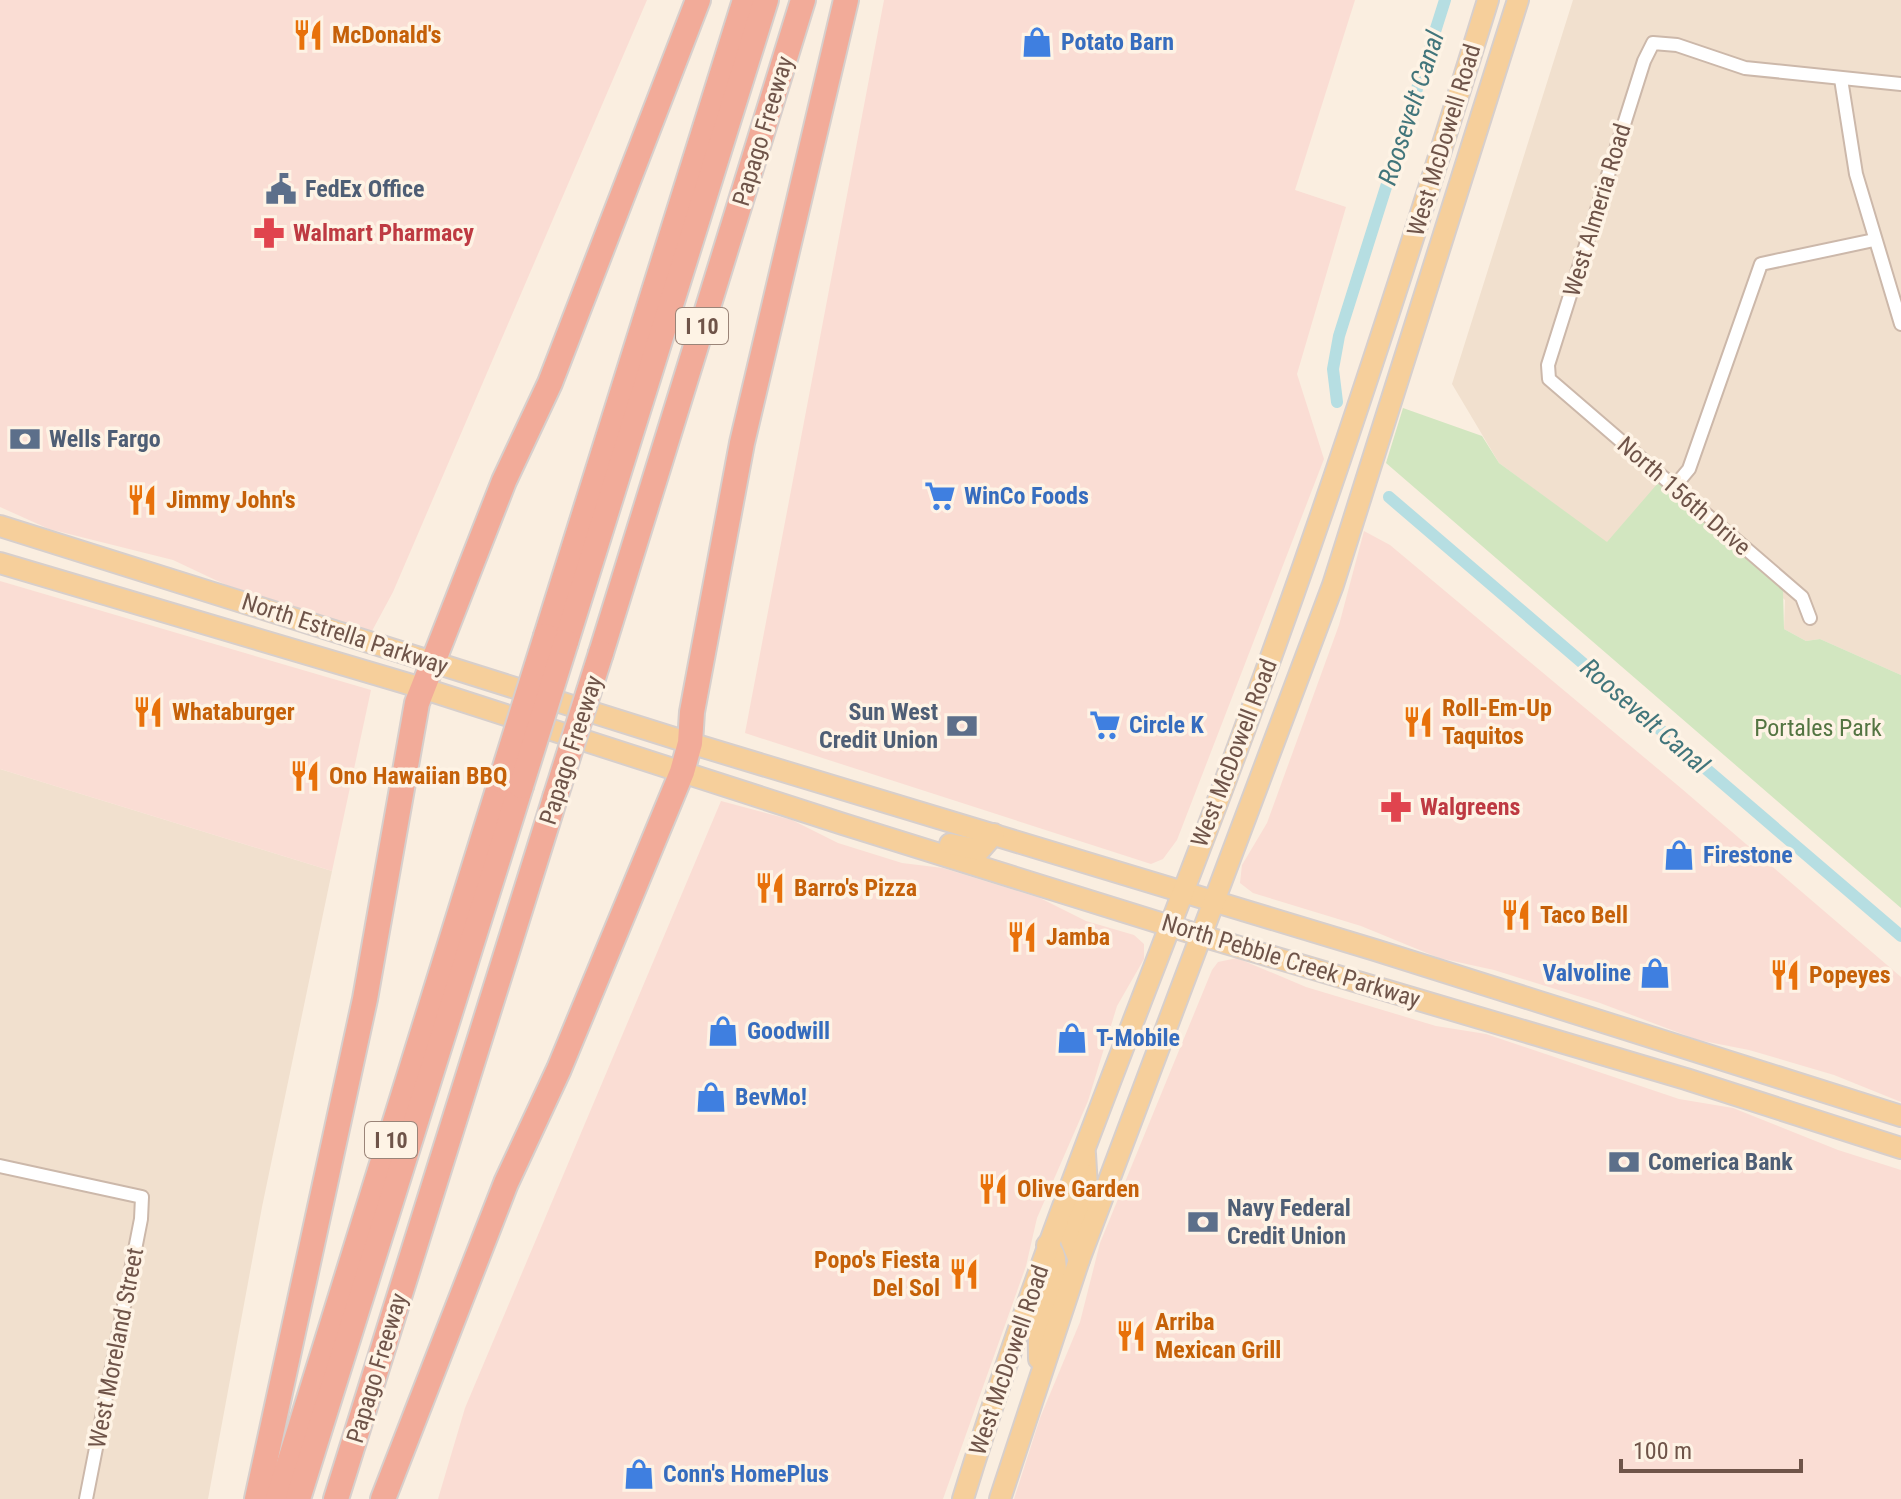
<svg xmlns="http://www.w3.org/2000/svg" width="1901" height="1499" font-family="'Roboto Condensed',sans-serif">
	<rect width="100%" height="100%" fill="#faeee0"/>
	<!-- residential -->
	<g fill="#f1e0ce">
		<path d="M 1573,0 L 1901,0 L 1901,675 L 1820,639 L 1806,641 L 1784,629 L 1785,600 L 1659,484 L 1607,543 L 1499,463 L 1452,384 Z"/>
		<path d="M 0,769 L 332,871 L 262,1207 L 208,1499 L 0,1499 Z"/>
	</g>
	<!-- commercial -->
	<g fill="#faddd4">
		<path d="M 0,0 L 647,0 L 393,592 L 372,631 L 226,585 L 173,560 L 49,529 L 0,507 Z"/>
		<path d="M 884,0 L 1355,0 L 1295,190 L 1346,207 L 1297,374 L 1324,459 L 1177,840 L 1163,859 L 1151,864 L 745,733 Z"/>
		<path d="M 1364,531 L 1390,545 L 1682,789 L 1901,977 L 1901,1102 L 1834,1075 L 1749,1050 L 1698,1040 L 1600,1003 L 1494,970 L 1439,958 L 1361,926 L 1253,893 L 1240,883 L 1242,865 L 1267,823 L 1339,625 Z"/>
		<path d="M 0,581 L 371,690 L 332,871 L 0,769 Z"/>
		<path d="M 721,801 L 792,820 L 838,843 L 902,863 L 943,868 L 1040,898 L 1086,921 L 1134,935 L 1144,944 L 1144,959 L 1117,1006 L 1088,1101 L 1037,1218 L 1026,1266 L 943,1499 L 438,1499 L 465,1408 Z"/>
		<path d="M 1237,958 L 1306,987 L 1436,1026 L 1486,1034 L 1679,1099 L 1733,1108 L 1838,1150 L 1901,1170 L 1901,1499 L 1014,1499 L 1040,1418 L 1080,1322 L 1100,1243 L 1212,970 L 1218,962 Z"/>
	</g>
	<!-- green -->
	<path fill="#d2e6c0" d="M 1403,408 L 1482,436 L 1499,463 L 1607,542 L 1658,483 L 1783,590 L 1784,629 L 1806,641 L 1820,639 L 1901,675 L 1901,908 L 1386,463 Z"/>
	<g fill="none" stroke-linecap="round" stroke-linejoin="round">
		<!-- canal -->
		<g stroke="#b6dee2" stroke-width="12">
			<path d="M 1337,402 L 1333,369 L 1339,336 L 1445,0"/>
			<path d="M 1389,497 L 1901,936"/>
		</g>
		<defs>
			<g id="street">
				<path d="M 1841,79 L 1856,174 L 1901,324"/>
				<path d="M 1674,487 L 1689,469 L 1761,264 L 1874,240"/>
				<path d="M 1810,618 L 1802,597 L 1549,379 L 1548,365 L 1644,61 L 1653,43 L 1677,45 L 1745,68 L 1901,84"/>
				<path d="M 0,1166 L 142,1197 L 141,1219 L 86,1499"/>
			</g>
			<g id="primary">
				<path d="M 0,526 L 690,743 L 1375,950 L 1901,1116"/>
				<path d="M 0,563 L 422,688 L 843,824 L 1202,936 L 1686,1079 L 1901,1148"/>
				<path d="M 950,844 L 980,850 L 994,834"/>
				<path d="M 1079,1260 L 1071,1240 L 1087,1187 L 1085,1154"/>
				<path d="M 1039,1359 C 1039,1346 1038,1332 1041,1319 C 1045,1297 1068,1264 1047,1245"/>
				<path d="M 963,1499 C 1044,1234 1153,979 1248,720 C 1336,482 1413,242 1488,0"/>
				<path d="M 1000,1499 L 1079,1260 L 1333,585 L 1518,0"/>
			</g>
			<g id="highway">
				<path d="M 546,636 L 745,0"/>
				<path d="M 566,642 L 766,0"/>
				<path d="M 601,653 L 803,0"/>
				<path d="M 257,1499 L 365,999 L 417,703 L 504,481 L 550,383 L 698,0"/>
				<path d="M 278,1499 L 501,780"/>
				<path d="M 298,1499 L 521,786"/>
				<path d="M 336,1499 L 555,798"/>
				<path d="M 383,1499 L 506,1183 L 559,1069 L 682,772 L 690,743 L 692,712 L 742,443 L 846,0"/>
			</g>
		</defs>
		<!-- street casing -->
		<use href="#street" stroke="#ccb8aa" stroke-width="16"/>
		<!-- primary casing -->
		<use href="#primary" stroke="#d7cfcc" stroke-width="24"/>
		<!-- highway casing -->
		<use href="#highway" stroke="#d7cfcc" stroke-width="28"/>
		<!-- street -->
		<use href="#street" stroke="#fff" stroke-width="12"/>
		<!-- primary -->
		<use href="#primary" stroke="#f6cf9b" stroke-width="20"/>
		<!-- highway -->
		<use href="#highway" stroke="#f2ab99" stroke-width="24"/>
		<defs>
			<g id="highway-bridge">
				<path d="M 501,780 L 546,636"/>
				<path d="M 521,786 L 566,642"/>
				<path d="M 555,798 L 601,653"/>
			</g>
		</defs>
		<!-- highway-bridge casing -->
		<use href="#highway-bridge" stroke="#d7cfcc" stroke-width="28" stroke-linecap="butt"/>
		<!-- highway-bridge -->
		<use href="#highway-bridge" stroke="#f2ab99" stroke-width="24"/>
	</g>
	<!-- icons -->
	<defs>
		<symbol id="restaurant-bare" viewBox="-9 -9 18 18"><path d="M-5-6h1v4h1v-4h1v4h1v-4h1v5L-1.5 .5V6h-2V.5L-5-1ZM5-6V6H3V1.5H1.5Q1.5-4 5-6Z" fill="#e8710a" stroke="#fef3e5" stroke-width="2.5" paint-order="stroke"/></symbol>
		<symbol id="shop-bare" viewBox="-9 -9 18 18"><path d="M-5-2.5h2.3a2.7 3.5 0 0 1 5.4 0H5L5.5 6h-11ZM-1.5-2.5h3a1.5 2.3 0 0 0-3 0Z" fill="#3f7fe0" stroke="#fef3e5" stroke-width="2.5" paint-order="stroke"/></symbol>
		<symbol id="civic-bare" viewBox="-9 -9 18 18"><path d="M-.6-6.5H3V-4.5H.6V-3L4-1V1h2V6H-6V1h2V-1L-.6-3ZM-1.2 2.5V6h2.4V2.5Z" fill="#5c6f8a" stroke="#fef3e5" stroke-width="2.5" paint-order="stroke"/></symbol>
		<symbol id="pharmacy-bare" viewBox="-9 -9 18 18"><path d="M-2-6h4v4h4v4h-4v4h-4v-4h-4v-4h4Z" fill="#e0444e" stroke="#fef3e5" stroke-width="2.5" paint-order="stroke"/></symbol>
		<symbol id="bank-bare" viewBox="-9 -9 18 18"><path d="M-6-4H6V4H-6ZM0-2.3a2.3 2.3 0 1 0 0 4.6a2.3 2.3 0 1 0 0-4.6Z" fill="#5c6f8a" stroke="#fef3e5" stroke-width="2.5" paint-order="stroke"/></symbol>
		<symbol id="supermarket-bare" viewBox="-9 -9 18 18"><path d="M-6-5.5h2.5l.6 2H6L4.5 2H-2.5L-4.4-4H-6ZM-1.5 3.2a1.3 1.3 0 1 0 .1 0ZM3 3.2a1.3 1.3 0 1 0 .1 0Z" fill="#3f7fe0" stroke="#fef3e5" stroke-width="2.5" paint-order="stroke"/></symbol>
	</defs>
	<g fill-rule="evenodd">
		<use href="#restaurant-bare" x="286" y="13" width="44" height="44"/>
		<use href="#shop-bare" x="1015" y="20" width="44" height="44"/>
		<use href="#civic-bare" x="259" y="167" width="44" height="44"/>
		<use href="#pharmacy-bare" x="247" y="211" width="44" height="44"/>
		<use href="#bank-bare" x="3" y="417" width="44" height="44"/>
		<use href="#supermarket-bare" x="918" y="474" width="44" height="44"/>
		<use href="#restaurant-bare" x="120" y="478" width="44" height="44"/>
		<use href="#restaurant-bare" x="126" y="690" width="44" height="44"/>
		<use href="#restaurant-bare" x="1396" y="700" width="44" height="44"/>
		<use href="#supermarket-bare" x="1083" y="703" width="44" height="44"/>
		<use href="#bank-bare" x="940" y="704" width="44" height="44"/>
		<use href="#restaurant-bare" x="283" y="754" width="44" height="44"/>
		<use href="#pharmacy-bare" x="1374" y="785" width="44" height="44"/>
		<use href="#shop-bare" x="1657" y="833" width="44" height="44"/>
		<use href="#restaurant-bare" x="748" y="866" width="44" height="44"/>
		<use href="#restaurant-bare" x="1494" y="893" width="44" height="44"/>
		<use href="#restaurant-bare" x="1000" y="915" width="44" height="44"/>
		<use href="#shop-bare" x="1633" y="951" width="44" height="44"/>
		<use href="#restaurant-bare" x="1763" y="953" width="44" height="44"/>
		<use href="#shop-bare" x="701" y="1009" width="44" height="44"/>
		<use href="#shop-bare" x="1050" y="1016" width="44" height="44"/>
		<use href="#shop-bare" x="689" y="1075" width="44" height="44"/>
		<use href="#bank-bare" x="1602" y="1140" width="44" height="44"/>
		<use href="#restaurant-bare" x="971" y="1167" width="44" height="44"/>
		<use href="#bank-bare" x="1181" y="1200" width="44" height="44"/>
		<use href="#restaurant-bare" x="942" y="1252" width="44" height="44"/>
		<use href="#restaurant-bare" x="1109" y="1314" width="44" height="44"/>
		<use href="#shop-bare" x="617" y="1452" width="44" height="44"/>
	</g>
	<g text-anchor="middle" stroke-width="7" stroke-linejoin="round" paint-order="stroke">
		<!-- shield labels -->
		<g fill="#fef3e5" stroke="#9a8478" stroke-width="2">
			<rect x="676" y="308" width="52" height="36" rx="6"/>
			<rect x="365" y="1122" width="52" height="36" rx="6"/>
		</g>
		<g font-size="22" font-weight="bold" fill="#6f5449">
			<text x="702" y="334">I 10</text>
			<text x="391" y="1148">I 10</text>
		</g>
		<!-- food labels -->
		<g font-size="24" font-weight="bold" fill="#c56008" stroke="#fef3e5" text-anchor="start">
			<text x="332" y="43">McDonald's</text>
			<text x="166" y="508">Jimmy John's</text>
			<text x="1442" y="716">Roll-Em-Up<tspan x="1442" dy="28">Taquitos</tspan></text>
			<text x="172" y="720">Whataburger</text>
			<text x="329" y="784">Ono Hawaiian BBQ</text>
			<text x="794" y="896">Barro's Pizza</text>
			<text x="1540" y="923">Taco Bell</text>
			<text x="1046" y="945">Jamba</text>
			<text x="1809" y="983">Popeyes</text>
			<text x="1017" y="1197">Olive Garden</text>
			<text x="940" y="1268" text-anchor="end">Popo's Fiesta<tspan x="940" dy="28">Del Sol</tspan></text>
			<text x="1155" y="1330">Arriba<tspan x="1155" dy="28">Mexican Grill</tspan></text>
		</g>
		<!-- shop labels -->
		<g font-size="24" font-weight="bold" fill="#366cbe" stroke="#fef3e5" text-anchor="start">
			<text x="1061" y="50">Potato Barn</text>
			<text x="964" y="504">WinCo Foods</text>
			<text x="1129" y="733">Circle K</text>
			<text x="1703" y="863">Firestone</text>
			<text x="1631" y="981" text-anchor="end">Valvoline</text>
			<text x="747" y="1039">Goodwill</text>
			<text x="1096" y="1046">T-Mobile</text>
			<text x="735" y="1105">BevMo!</text>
			<text x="663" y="1482">Conn's HomePlus</text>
		</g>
		<!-- street labels -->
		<g font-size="24" fill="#6f5449" stroke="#fef3e5">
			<text transform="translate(763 131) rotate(-73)" y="8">Papago Freeway</text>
			<text transform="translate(1444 140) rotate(-73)" y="8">West McDowell Road</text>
			<text transform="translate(1597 210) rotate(-73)" y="8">West Almeria Road</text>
			<text transform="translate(1684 496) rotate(41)" y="8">North 156th Drive</text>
			<text transform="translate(345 634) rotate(18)" y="8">North Estrella Parkway</text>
			<text transform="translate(571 750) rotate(-72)" y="8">Papago Freeway</text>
			<text transform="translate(1234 753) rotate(-69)" y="8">West McDowell Road</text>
			<text transform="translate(1291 961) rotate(17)" y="8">North Pebble Creek Parkway</text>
			<text transform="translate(116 1348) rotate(-79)" y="8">West Moreland Street</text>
			<text transform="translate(1009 1360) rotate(-71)" y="8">West McDowell Road</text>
			<text transform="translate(377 1368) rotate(-73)" y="8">Papago Freeway</text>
		</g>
		<!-- service labels -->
		<g font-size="24" font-weight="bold" fill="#4e5e75" stroke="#fef3e5" text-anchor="start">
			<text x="305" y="197">FedEx Office</text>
			<text x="49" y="447">Wells Fargo</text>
			<text x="938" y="720" text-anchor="end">Sun West<tspan x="938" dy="28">Credit Union</tspan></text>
			<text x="1648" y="1170">Comerica Bank</text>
			<text x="1227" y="1216">Navy Federal<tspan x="1227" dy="28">Credit Union</tspan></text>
		</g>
		<!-- health labels -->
		<g font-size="24" font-weight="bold" fill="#be3a42" stroke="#fef3e5" text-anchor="start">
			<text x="293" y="241">Walmart Pharmacy</text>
			<text x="1420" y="815">Walgreens</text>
		</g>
		<!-- park labels -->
		<g font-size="24" fill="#547542" stroke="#fef3e5">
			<text x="1818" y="736">Portales Park</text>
		</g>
		<!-- water labels -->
		<g font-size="26" font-style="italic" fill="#41757b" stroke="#fef3e5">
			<text transform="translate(1411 108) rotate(-72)" y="9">Roosevelt Canal</text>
			<text transform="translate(1645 716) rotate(41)" y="9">Roosevelt Canal</text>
		</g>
	</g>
	<!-- scale -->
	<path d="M1621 1459v12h180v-12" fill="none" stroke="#6f5449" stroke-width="4"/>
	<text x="1633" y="1459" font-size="24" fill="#6f5449" stroke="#fef3e5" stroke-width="6" paint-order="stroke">100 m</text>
</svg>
